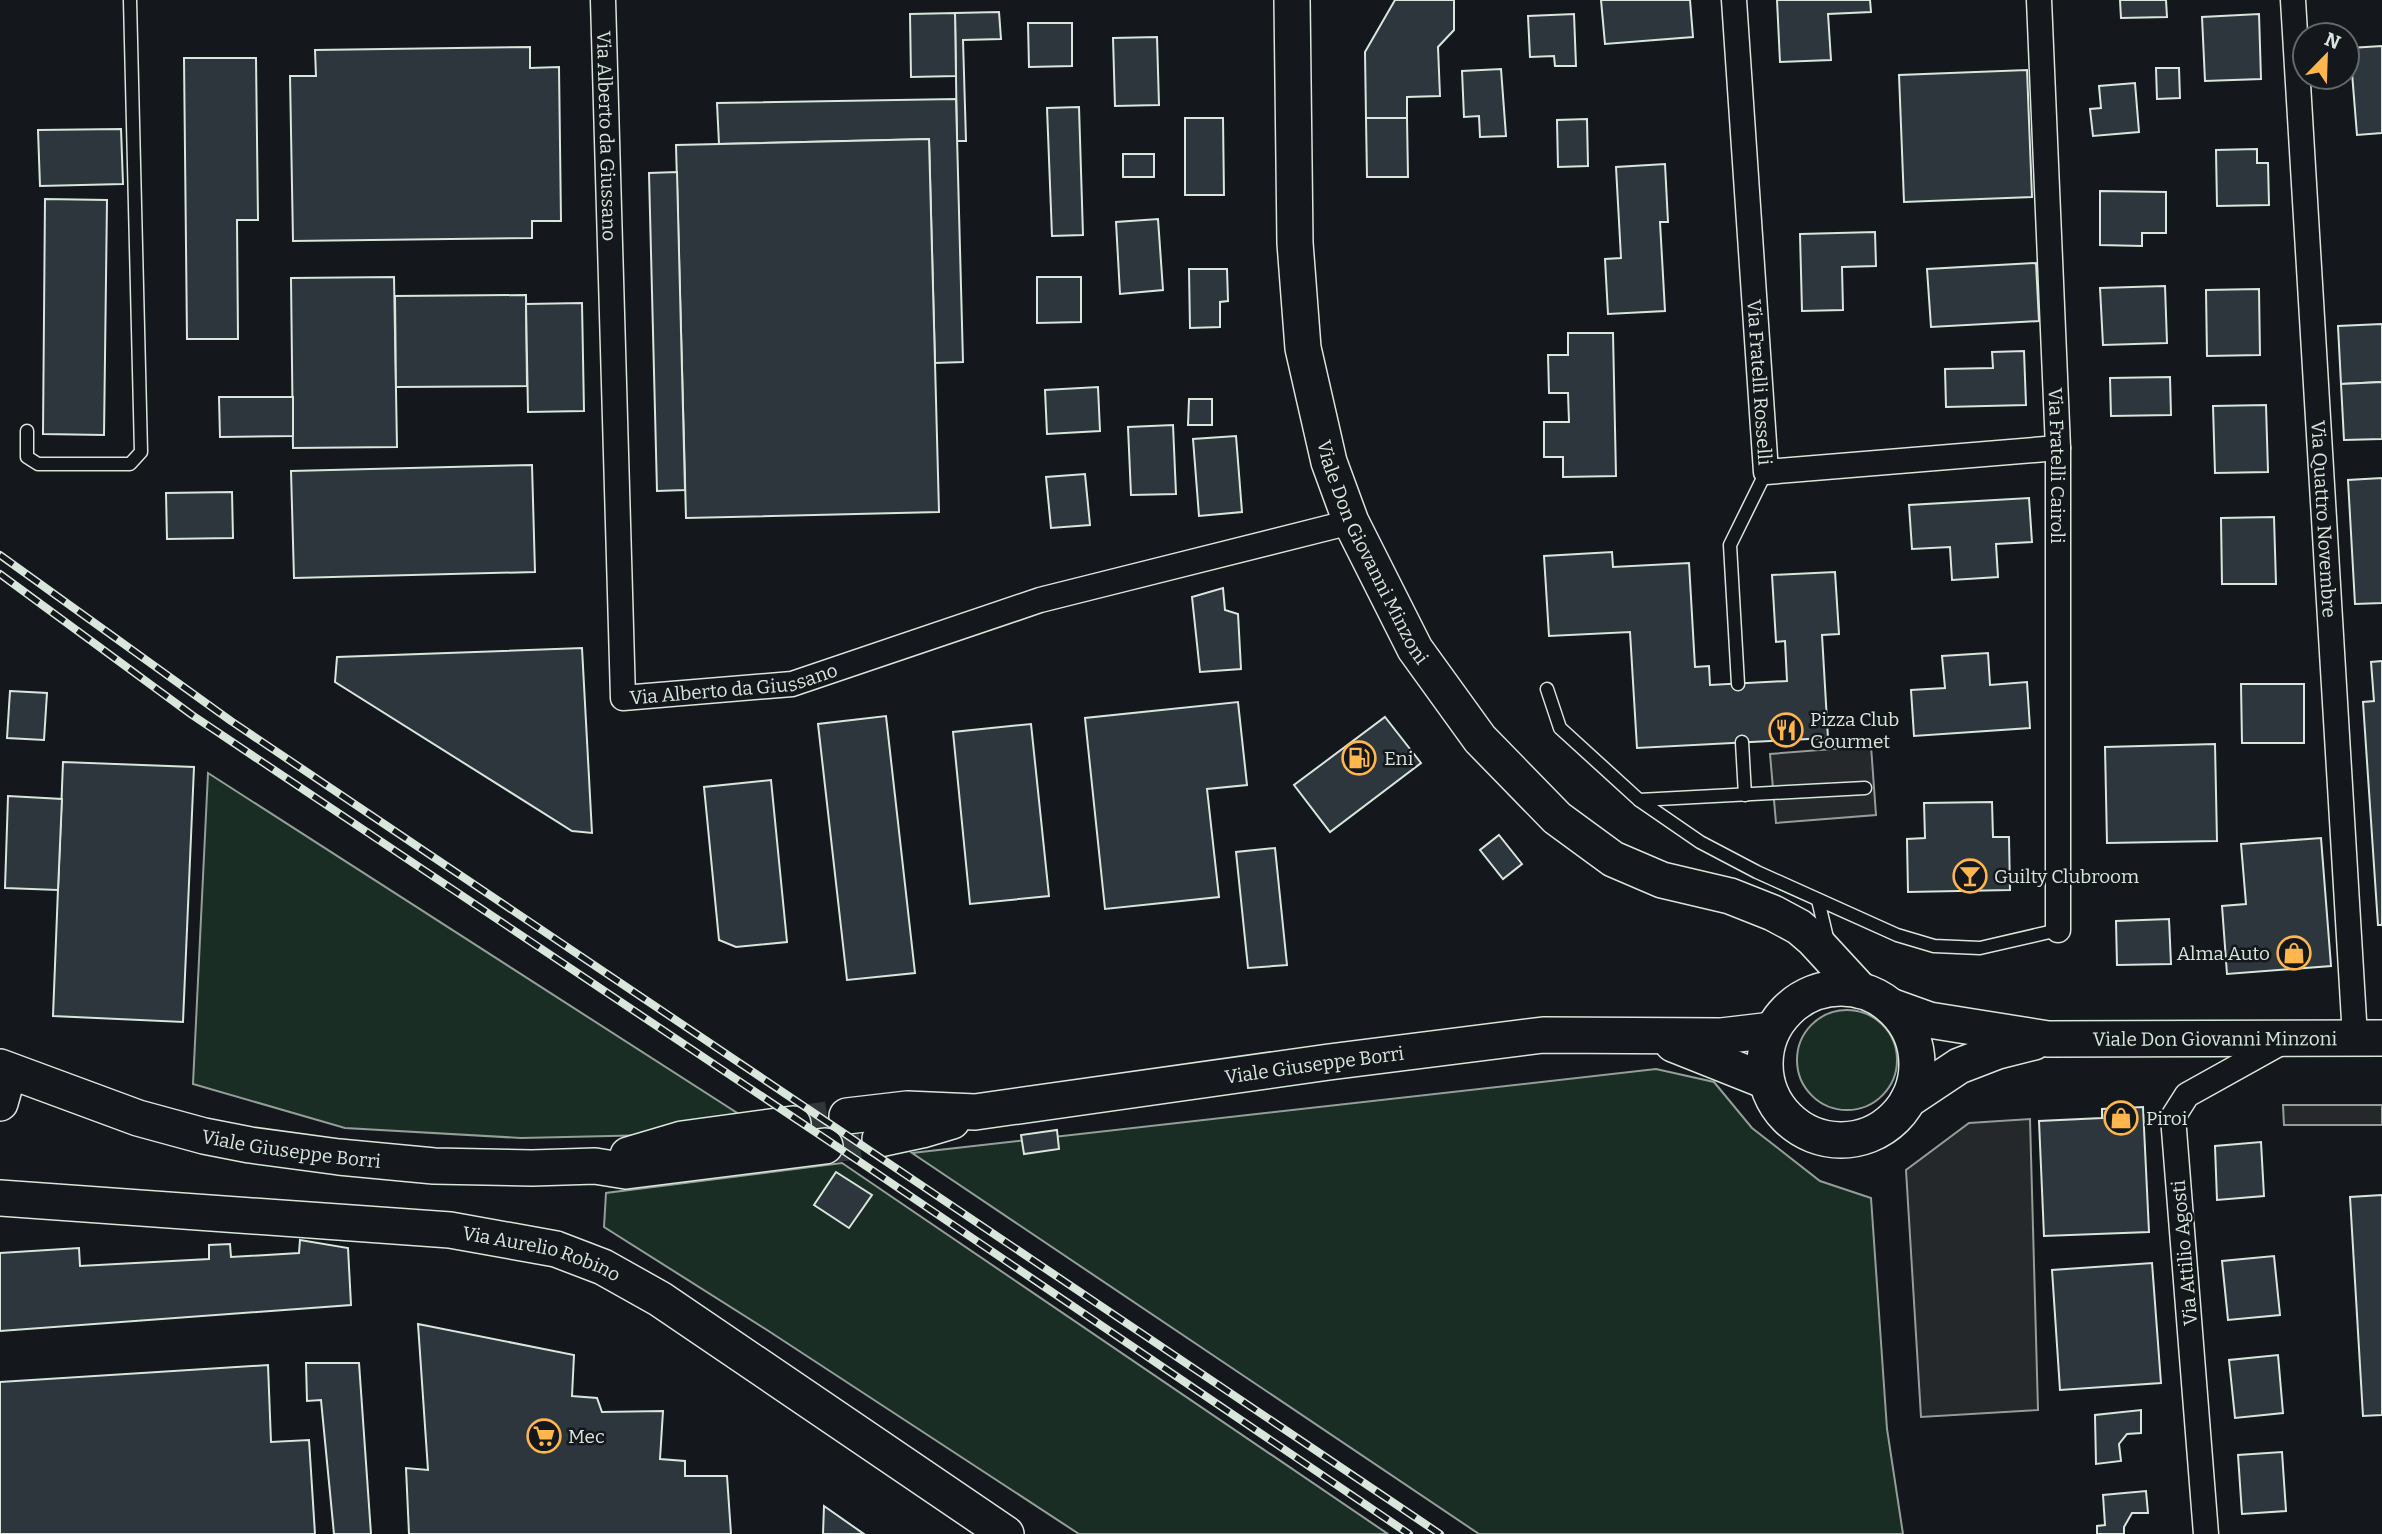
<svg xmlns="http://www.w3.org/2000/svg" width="2382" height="1534" font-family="Bitter,serif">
	<rect width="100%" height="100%" fill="#14181c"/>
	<!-- green -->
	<g fill="#1a2d24" stroke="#939e99" stroke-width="2">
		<path d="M 208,773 L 745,1118 L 654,1135 L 521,1138 L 345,1128 L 193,1084 Z"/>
		<circle cx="1847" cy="1060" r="50"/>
		<path d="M 1656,1069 L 1714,1082 L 1752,1128 L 1820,1181 L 1871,1198 L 1887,1429 L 1903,1534 L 1479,1534 L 912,1153 Z"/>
		<path d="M 842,1163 L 1388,1534 L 1079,1534 L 767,1330 L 604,1227 L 606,1193 Z"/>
	</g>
	<!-- parking -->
	<g fill="#24282b" stroke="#939e99" stroke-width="2">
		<path d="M 1871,746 L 1876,815 L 1776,823 L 1770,754 Z"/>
		<path d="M 2283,1105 L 2382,1105 L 2382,1125 L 2284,1125 Z"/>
		<path d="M 2030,1119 L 2038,1410 L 1921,1417 L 1906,1170 L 1969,1123 Z"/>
	</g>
	<!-- building -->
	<g fill="#2c363c" stroke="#d8e6dc" stroke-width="2">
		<path d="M 1395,0 L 1454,0 L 1454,30 L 1438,47 L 1440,96 L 1407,97 L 1407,118 L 1366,118 L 1365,52 Z"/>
		<path d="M 1601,0 L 1690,0 L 1693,37 L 1605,44 Z"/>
		<path d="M 1777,0 L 1870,0 L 1871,12 L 1828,14 L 1831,60 L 1780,62 Z"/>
		<path d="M 2120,0 L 2166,0 L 2167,17 L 2121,18 Z"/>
		<path d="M 999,12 L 1001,39 L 963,40 L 966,141 L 957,141 L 955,13 Z"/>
		<path d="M 955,13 L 956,76 L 911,77 L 910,14 Z"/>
		<path d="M 1574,14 L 1576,66 L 1555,66 L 1554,56 L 1530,57 L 1528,16 Z"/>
		<path d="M 2259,14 L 2261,79 L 2205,81 L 2202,17 Z"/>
		<path d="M 1028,23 L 1072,23 L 1072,66 L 1029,67 Z"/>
		<path d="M 1157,37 L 1159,105 L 1115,106 L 1113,38 Z"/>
		<path d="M 2382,46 L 2382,133 L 2357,135 L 2350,48 Z"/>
		<path d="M 530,47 L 530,68 L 559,67 L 561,221 L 532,221 L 532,238 L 293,241 L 290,76 L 316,76 L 315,50 Z"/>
		<path d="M 184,58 L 256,58 L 258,220 L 237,220 L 238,339 L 187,339 Z"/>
		<path d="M 2156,68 L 2179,68 L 2180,98 L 2157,99 Z"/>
		<path d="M 1501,69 L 1506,136 L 1480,137 L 1479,116 L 1464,117 L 1462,71 Z"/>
		<path d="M 2027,70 L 2032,197 L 1904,202 L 1899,75 Z"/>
		<path d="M 2135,83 L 2139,132 L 2093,136 L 2090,109 L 2101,108 L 2099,86 Z"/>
		<path d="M 956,99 L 963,362 L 935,363 L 929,139 L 719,144 L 717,103 Z"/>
		<path d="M 1079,107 L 1083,235 L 1052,236 L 1047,108 Z"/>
		<path d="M 1185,118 L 1223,118 L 1224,195 L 1185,195 Z"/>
		<path d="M 1366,118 L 1407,118 L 1408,177 L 1367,177 Z"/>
		<path d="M 1587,119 L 1588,166 L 1558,167 L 1557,120 Z"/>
		<path d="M 121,129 L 123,184 L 40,186 L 38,130 Z"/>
		<path d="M 929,139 L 939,512 L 686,518 L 676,145 Z"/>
		<path d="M 2257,149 L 2257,163 L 2268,163 L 2269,205 L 2217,206 L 2216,150 Z"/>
		<rect x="1123" y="154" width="31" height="23"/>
		<path d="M 1665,164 L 1668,222 L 1660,222 L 1665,311 L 1608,314 L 1605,259 L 1621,258 L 1616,167 Z"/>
		<path d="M 677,172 L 685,490 L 657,491 L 649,173 Z"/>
		<path d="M 2100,191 L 2166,192 L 2166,233 L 2142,233 L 2142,246 L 2100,245 Z"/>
		<path d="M 45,199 L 107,200 L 104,435 L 43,434 Z"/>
		<path d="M 1158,219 L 1163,290 L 1120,294 L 1116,222 Z"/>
		<path d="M 1875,232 L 1876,266 L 1842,267 L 1843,310 L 1802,311 L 1800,234 Z"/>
		<path d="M 2036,263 L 2039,321 L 1931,327 L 1927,269 Z"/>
		<path d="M 1189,269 L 1227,269 L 1228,301 L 1220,302 L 1220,327 L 1190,328 Z"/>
		<path d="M 394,277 L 397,447 L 293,448 L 291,278 Z"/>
		<path d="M 1037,277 L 1081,277 L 1081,322 L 1037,323 Z"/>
		<path d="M 2165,286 L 2167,343 L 2103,345 L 2100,288 Z"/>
		<path d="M 2259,289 L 2260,355 L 2207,356 L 2206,290 Z"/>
		<path d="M 526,295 L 527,386 L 396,387 L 395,296 Z"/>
		<path d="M 582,303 L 584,411 L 528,412 L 526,304 Z"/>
		<path d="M 2382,324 L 2382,382 L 2341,384 L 2338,326 Z"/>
		<path d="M 1568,333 L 1613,333 L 1616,476 L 1563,477 L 1563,457 L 1544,457 L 1544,422 L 1569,422 L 1568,393 L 1549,393 L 1548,355 L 1568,355 Z"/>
		<path d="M 2024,351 L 2026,405 L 1946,407 L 1945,369 L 1993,368 L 1992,352 Z"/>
		<path d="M 2170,377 L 2171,415 L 2111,416 L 2110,378 Z"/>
		<path d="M 2382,382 L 2382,439 L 2344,440 L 2341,384 Z"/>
		<path d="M 1098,387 L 1100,431 L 1047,434 L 1045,390 Z"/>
		<path d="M 219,397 L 293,397 L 293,436 L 220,437 Z"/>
		<path d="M 1189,399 L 1212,399 L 1212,425 L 1188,425 Z"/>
		<path d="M 2266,405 L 2268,472 L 2215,473 L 2213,406 Z"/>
		<path d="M 1173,425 L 1176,494 L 1131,495 L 1128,427 Z"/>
		<path d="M 1236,436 L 1242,512 L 1199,516 L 1193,439 Z"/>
		<path d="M 532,465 L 535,572 L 294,578 L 291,471 Z"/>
		<path d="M 1085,474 L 1090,525 L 1051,528 L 1046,477 Z"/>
		<path d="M 2382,478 L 2382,603 L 2355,604 L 2348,480 Z"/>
		<path d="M 232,492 L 233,538 L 167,539 L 166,493 Z"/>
		<path d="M 2029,498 L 2032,542 L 1996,544 L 1998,577 L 1952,580 L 1950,547 L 1912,549 L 1909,505 Z"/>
		<path d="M 2274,517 L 2276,584 L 2222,584 L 2221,518 Z"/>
		<path d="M 1612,552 L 1613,567 L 1689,563 L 1695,667 L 1709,666 L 1710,685 L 1787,681 L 1785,641 L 1776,642 L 1772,575 L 1835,572 L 1839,634 L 1822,635 L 1828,738 L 1637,748 L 1630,632 L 1549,636 L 1544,556 Z"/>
		<path d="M 1223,588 L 1225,610 L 1238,614 L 1241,669 L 1200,672 L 1192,597 Z"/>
		<path d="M 582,648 L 592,833 L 572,831 L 335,682 L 337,657 Z"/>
		<path d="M 1988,653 L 1990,685 L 2027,682 L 2030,728 L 1914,736 L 1911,690 L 1945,688 L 1942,656 Z"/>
		<path d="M 2382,661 L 2382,925 L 2378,925 L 2363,702 L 2374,701 L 2371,662 Z"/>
		<path d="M 2241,684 L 2304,684 L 2304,743 L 2242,743 Z"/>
		<path d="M 10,691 L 47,693 L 44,740 L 7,738 Z"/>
		<path d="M 1238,702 L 1247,785 L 1207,789 L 1219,897 L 1105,909 L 1085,718 Z"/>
		<path d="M 886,716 L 915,973 L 847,980 L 818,724 Z"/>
		<path d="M 1385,717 L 1421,763 L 1330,832 L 1294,785 Z"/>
		<path d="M 1031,724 L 1049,896 L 970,904 L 953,732 Z"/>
		<path d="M 2215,744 L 2217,841 L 2107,843 L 2105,747 Z"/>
		<path d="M 63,762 L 194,767 L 183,1022 L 53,1016 Z"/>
		<path d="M 771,780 L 787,942 L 736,947 L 719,940 L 704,787 Z"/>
		<path d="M 8,796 L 62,799 L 58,890 L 5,888 Z"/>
		<path d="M 1992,802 L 1993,837 L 2009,837 L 2010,890 L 1908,892 L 1907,839 L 1925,838 L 1924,803 Z"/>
		<path d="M 1499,835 L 1522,864 L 1503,879 L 1480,850 Z"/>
		<path d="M 2321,838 L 2331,966 L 2227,974 L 2222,906 L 2246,904 L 2241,844 Z"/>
		<path d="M 1275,848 L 1287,965 L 1248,968 L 1236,852 Z"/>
		<path d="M 2169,919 L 2171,964 L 2117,965 L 2116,921 Z"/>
		<path d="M 2143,1107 L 2149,1232 L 2044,1236 L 2039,1121 L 2102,1118 L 2102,1109 Z"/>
		<path d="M 1057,1130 L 1059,1149 L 1024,1154 L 1021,1135 Z"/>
		<path d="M 2261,1142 L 2264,1196 L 2217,1200 L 2215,1146 Z"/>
		<path d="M 836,1172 L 872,1195 L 849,1228 L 814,1205 Z"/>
		<path d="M 2382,1195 L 2382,1415 L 2363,1416 L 2350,1197 Z"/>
		<path d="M 300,1240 L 348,1248 L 351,1305 L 0,1331 L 0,1253 L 79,1248 L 80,1266 L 209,1259 L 209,1245 L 230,1244 L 231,1257 L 299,1253 Z"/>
		<path d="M 2274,1256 L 2280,1315 L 2228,1320 L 2222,1261 Z"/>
		<path d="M 2152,1263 L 2161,1383 L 2060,1390 L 2052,1270 Z"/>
		<path d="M 418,1324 L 574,1355 L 572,1396 L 597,1398 L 602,1412 L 663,1411 L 660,1459 L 685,1461 L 685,1476 L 727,1476 L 731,1534 L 409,1534 L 406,1468 L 428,1470 Z"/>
		<path d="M 2278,1355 L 2283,1413 L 2235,1418 L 2229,1360 Z"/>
		<path d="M 306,1363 L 359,1363 L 371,1534 L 334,1534 L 321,1400 L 307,1401 Z"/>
		<path d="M 268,1365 L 271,1442 L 309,1440 L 315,1534 L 0,1534 L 0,1382 Z"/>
		<path d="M 2141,1410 L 2141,1433 L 2127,1434 L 2119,1444 L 2121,1461 L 2096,1464 L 2095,1415 Z"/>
		<path d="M 2282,1452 L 2286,1511 L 2242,1514 L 2238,1455 Z"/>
		<path d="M 2146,1491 L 2148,1513 L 2132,1513 L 2124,1527 L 2124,1534 L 2097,1534 L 2097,1526 L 2105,1525 L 2103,1495 Z"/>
		<path d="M 824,1506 L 864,1534 L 823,1534 Z"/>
	</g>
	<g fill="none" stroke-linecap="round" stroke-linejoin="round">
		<!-- secondary-tunnel -->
		<g stroke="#313739" stroke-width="35" stroke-dasharray="35 18" stroke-linecap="butt">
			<path d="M 793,1124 L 847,1116"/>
			<path d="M 825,1146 L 880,1139"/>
		</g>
		<defs>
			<g id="lane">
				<path d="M 27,431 L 27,457 L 38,464 L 130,464 L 141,452 L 130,0"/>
				<path d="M 1738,684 L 1730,545 L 1766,472"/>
				<path d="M 1547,689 L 1560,728 L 1639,800 L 1700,842 L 1757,872 L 1897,935 L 1934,946 L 1980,948 L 2058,930"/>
				<path d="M 1742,742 L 1745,795"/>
				<path d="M 1639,800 L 1865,788"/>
				<path d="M 1818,900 L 1828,942"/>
			</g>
			<g id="street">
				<path id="s1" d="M 603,0 L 623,698 L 792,684 L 1040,600 L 1351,522"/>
				<path id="s2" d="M 1734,0 L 1766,472 L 2058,448"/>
				<path id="s3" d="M 2039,0 L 2058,448 L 2058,930"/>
				<path id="s4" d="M 2293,0 L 2355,1037"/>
				<path d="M 2206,1534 L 2173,1117 L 2187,1095 L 2284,1041"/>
			</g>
			<g id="secondary">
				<path id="s5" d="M 1292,0 L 1295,243 L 1303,348 L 1329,462 L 1351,522 L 1415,649 L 1480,739 L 1557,818 L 1613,859 L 1662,880 L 1730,896 L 1773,913 L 1799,927 L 1813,939 L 1860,990"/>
				<circle cx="1841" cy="1064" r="76"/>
				<path id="s6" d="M 1890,1006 L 1929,1020 L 2048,1039 L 2382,1038"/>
				<path d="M 1673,1044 L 1766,1081"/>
				<path id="s7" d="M 0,1067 L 138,1118 L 204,1136 L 250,1145 L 339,1157 L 434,1166 L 532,1168 L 595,1166 L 626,1171 L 825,1146"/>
				<path d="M 1908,1100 L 1959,1066 L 1998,1051 L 2034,1042"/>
				<path d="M 0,1103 L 9,1071"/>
				<path id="s8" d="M 847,1116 L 907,1109 L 975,1112 L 1329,1062 L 1543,1035 L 1721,1036 L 1772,1030"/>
				<path d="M 880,1139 L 922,1130 L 952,1121"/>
				<path d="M 628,1155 L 682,1139 L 793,1124"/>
				<path id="s9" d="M 0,1198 L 450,1230 L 556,1249 L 603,1267 L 660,1299 L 1006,1534"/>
			</g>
		</defs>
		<!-- lane casing -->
		<use href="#lane" stroke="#d8e6dc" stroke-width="15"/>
		<!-- street casing -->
		<use href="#street" stroke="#d8e6dc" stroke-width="27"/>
		<!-- secondary casing -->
		<use href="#secondary" stroke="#d8e6dc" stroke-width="38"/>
		<!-- lane -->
		<use href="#lane" stroke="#14181c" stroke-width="12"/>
		<!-- street -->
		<use href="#street" stroke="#14181c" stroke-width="24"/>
		<!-- secondary -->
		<use href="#secondary" stroke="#14181c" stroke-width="35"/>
		<defs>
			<g id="rail">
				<path d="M 0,555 L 231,721 L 1440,1534"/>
				<path d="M 0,574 L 192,715 L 869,1168 L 1409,1534"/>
			</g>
		</defs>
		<!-- rail casing -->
		<use href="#rail" stroke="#d8e6dc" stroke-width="8"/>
		<!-- rail -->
		<use href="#rail" stroke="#14181c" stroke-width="5" stroke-dasharray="16" stroke-linecap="butt"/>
	</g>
	<!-- icons -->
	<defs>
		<symbol id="restaurant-ring" viewBox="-11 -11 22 22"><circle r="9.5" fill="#14181c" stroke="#ffb74d" stroke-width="1.5"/><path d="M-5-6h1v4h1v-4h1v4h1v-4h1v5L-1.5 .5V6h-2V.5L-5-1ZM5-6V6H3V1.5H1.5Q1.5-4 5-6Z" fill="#ffb74d"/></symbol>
		<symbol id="fuel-ring" viewBox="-11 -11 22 22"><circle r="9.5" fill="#14181c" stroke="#ffb74d" stroke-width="1.5"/><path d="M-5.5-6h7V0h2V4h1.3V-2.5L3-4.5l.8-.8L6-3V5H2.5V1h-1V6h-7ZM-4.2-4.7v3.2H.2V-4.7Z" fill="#ffb74d"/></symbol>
		<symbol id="bar-ring" viewBox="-11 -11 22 22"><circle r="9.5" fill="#14181c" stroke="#ffb74d" stroke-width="1.5"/><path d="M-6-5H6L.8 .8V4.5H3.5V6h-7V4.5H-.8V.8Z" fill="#ffb74d"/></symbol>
		<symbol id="shop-ring" viewBox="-11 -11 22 22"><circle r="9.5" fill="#14181c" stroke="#ffb74d" stroke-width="1.5"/><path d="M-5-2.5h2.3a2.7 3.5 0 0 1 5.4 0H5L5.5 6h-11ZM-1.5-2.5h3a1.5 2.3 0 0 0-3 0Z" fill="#ffb74d"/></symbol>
		<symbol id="supermarket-ring" viewBox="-11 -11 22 22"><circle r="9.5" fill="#14181c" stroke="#ffb74d" stroke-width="1.5"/><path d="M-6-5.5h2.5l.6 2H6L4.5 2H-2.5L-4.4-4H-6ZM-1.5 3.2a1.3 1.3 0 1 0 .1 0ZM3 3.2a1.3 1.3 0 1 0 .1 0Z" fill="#ffb74d"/></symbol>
	</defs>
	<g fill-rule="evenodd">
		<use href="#restaurant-ring" x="1767" y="711" width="38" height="38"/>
		<use href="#fuel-ring" x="1340" y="739" width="38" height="38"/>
		<use href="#bar-ring" x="1951" y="857" width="38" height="38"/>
		<use href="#shop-ring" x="2275" y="934" width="38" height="38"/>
		<use href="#shop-ring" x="2102" y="1099" width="38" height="38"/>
		<use href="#supermarket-ring" x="525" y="1417" width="38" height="38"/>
	</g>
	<g text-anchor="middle" stroke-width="5" stroke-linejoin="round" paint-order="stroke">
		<!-- street labels -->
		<g font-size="19" fill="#d8e6dc" stroke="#14181c">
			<text dy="7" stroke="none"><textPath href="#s1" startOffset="136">Via Alberto da Giussano</textPath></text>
			<text dy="7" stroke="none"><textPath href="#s2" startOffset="383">Via Fratelli Rosselli</textPath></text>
			<text dy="7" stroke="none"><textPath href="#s3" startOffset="466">Via Fratelli Cairoli</textPath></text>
			<text dy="7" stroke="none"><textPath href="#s4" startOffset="520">Via Quattro Novembre</textPath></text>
			<text dy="7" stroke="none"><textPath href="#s5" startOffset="565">Viale Don Giovanni Minzoni</textPath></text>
			<text dy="7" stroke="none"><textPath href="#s1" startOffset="810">Via Alberto da Giussano</textPath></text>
			<text dy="7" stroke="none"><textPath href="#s6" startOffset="329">Viale Don Giovanni Minzoni</textPath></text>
			<text dy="7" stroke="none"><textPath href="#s8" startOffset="471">Viale Giuseppe Borri</textPath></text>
			<text dy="7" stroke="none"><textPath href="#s7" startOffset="304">Viale Giuseppe Borri</textPath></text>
			<text transform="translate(2184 1253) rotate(-95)" y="7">Via Attilio Agosti</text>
			<text dy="7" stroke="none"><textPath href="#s9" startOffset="546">Via Aurelio Robino</textPath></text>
		</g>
		<!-- poi labels -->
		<g font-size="19" fill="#d8e6dc" stroke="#14181c" text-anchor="start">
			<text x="1810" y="726">Pizza Club<tspan x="1810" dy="22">Gourmet</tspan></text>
			<text x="1384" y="765">Eni</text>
			<text x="1994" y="883">Guilty Clubroom</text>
			<text x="2270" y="960" text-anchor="end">Alma Auto</text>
			<text x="2146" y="1125">Piroi</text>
			<text x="568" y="1443">Mec</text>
		</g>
	</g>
	<!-- north arrow -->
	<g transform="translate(2326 56) rotate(23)"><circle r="33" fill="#14181c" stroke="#626a69" stroke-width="2"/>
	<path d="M0-5L12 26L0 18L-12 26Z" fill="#ffb74d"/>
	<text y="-10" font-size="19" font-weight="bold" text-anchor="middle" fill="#d8e6dc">N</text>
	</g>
</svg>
